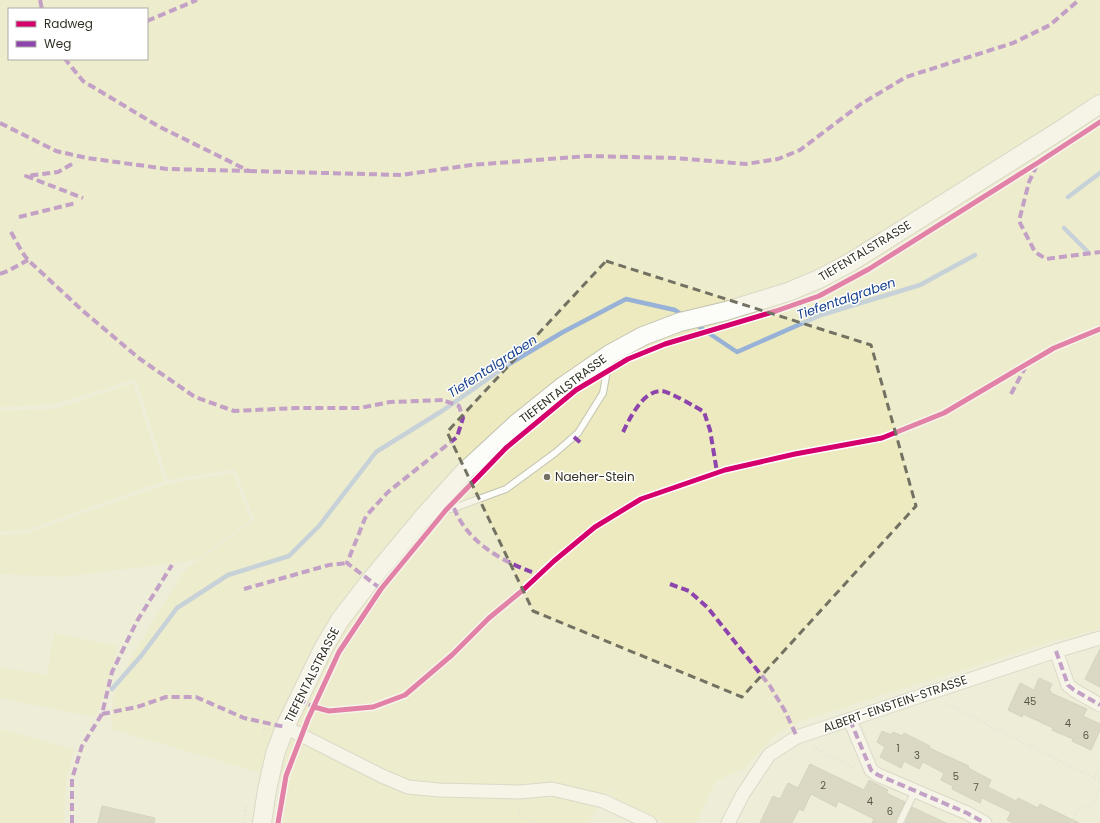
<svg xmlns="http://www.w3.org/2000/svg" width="1100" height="823" font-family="Poppins,sans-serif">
	<rect width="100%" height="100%" fill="#eeedd8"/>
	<!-- green -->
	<g fill="#eceabe" fill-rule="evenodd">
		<path d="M 0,0 L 1100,0 L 1100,629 L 1050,642 L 801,721 L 776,734 L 745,768 L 716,781 L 696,823 L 665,823 L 606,793 L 630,780 L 604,792 L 589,823 L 283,823 L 288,783 L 244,768 L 111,729 L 113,696 L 134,652 L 184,571 L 254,520 L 235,469 L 168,480 L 136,379 L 55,404 L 0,407 ZM 9,9 L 147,9 L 147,59 L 9,59 Z"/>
		<path d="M 133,383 L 164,481 L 27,530 L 0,532 L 0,411 L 56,409 Z"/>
		<path d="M 233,473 L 251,520 L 196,560 L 62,577 L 0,574 L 0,535 L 27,533 L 167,484 Z"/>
		<path d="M 54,633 L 117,646 L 110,679 L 60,670 L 110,680 L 95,717 L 0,698 L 0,667 L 47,675 Z"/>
		<path d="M 0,729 L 74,749 L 66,780 L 64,823 L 0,823 Z"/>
	</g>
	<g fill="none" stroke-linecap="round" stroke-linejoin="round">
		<!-- stream -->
		<g stroke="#97b1d7" stroke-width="4.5">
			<path d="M 1068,197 L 1100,173"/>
			<path d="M 1064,228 L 1087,251"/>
			<path d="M 695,324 L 737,352 L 821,315 L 920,285 L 975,255"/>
			<path d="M 112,689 L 141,656 L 177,608 L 228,575 L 289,556 L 319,526 L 376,452 L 442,411 L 509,364 L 563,332 L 626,299 L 675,310 L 684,316"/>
		</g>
	</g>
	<!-- building -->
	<g fill="#c3c2a9" stroke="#b3b2a2">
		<path d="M 1100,649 L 1100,687 L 1085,679 Z"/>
		<path d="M 1039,678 L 1052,684 L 1049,690 L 1051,691 L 1051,693 L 1087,709 L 1083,716 L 1100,724 L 1100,730 L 1091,750 L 1072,741 L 1073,739 L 1052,730 L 1053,728 L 1023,714 L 1022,717 L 1008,710 L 1020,683 L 1034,690 Z"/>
		<path d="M 882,731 L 891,735 L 893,732 L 902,736 L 904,733 L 930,746 L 929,748 L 969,766 L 968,768 L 991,780 L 988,787 L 1016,801 L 1018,798 L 1038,808 L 1040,804 L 1079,823 L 1013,823 L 1007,820 L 1011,812 L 982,798 L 980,803 L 952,789 L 953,786 L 941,780 L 944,773 L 923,762 L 919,769 L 904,761 L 901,768 L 880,757 L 885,747 L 877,742 Z"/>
		<path d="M 810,764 L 864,790 L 869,780 L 888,790 L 886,793 L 905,802 L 896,823 L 872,823 L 874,819 L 838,801 L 836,807 L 811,794 L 803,811 L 799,809 L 792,823 L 760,823 L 773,796 L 780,799 L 788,783 L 798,788 Z"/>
		<path d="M 102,806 L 155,818 L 154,823 L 98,823 Z"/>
		<path d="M 912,807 L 946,823 L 905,823 Z"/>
	</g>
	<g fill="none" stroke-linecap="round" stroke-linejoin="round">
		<defs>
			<g id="lane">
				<path d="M 432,513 L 454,508 L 506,489 L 555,453 L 578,433 L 603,393 L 609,359"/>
				<path d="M 900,822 L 915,791"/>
			</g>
			<g id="street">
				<path d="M 1056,651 L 1068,685 L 1074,690 L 1100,705"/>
				<path d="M 850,720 L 871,770 L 878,775 L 967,813 L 985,823"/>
				<path d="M 285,727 L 382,776 L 408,787 L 439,790 L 520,792 L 552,789 L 603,801 L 650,823"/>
				<path d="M 728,823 L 743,794 L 769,755 L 797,737 L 1056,651 L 1100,638"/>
			</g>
			<path id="secondary" d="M 262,823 L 267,790 L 275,754 L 285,727 L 323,649 L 340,620 L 370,581 L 425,515 L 464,472 L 516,424 L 562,387 L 610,354 L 643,336 L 680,322 L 726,311 L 788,292 L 819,279 L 851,262 L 1059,131 L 1100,104"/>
		</defs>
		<!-- lane casing -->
		<use href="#lane" stroke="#c2c2b2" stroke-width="8"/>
		<!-- street casing -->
		<use href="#street" stroke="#c2c2b2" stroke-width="15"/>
		<!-- secondary casing -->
		<use href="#secondary" stroke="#c2c2b2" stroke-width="20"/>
		<!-- path -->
		<g stroke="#d9d9d3" stroke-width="2.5" stroke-dasharray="1 3" stroke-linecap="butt">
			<path d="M 72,164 L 80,161"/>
			<path d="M 76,203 L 83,198"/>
			<path d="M 11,232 L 19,217"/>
			<path d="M 1032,674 L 1053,684"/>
			<path d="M 945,703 L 1100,781"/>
			<path d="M 262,737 L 266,722"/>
			<path d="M 814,745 L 817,749 L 855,769"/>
			<path d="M 1094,778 L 1100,767"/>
			<path d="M 518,805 L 519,814 L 534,823"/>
			<path d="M 243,823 L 247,804"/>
			<path d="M 1072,823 L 1080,806 L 1087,809 L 1093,805 L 1100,788"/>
		</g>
		<!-- lane -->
		<use href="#lane" stroke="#fcfcf9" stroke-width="6"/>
		<!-- street -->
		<use href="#street" stroke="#fcfcf9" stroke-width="13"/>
		<!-- secondary -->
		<use href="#secondary" stroke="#fcfcf9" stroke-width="18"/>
		<!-- quiet -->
		<g stroke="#8e44ad" stroke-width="4" stroke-dasharray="8 4" stroke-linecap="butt">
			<path d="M 40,0 L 42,9"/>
			<path d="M 147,21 L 197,0"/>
			<path d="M 0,123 L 56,151 L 87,158 L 167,169 L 249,171 L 158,126 L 83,81 L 65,59"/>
			<path d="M 72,164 L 58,172 L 26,176 L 83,198"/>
			<path d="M 1037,165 L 1029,182 L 1019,221 L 1035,252 L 1046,259 L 1100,252"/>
			<path d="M 249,171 L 401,175 L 471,165 L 588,156 L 675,158 L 746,164 L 778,159 L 800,150 L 861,104 L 906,77 L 1013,43 L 1050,25 L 1079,0"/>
			<path d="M 19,217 L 76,203"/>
			<path d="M 11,232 L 22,252 L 28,260 L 83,311 L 140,359 L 195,397 L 234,411 L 297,408 L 360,408 L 390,402 L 445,400 L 445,401 L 459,406 L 463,418 L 457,437 L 388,492 L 366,516 L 347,563 L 381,589"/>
			<path d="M 0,274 L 8,271 L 28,260"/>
			<path d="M 1011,394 L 1026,366"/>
			<path d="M 623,432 C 630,418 643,390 662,391 C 670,392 696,407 704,412 L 710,430 L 717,472"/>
			<path d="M 574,437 L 582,444"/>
			<path d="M 454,508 C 468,544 505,563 540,575"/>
			<path d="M 670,584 L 689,591 L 708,608 L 770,686 L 785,711 L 797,737"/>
			<path d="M 244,589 L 329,565 L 347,563"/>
			<path d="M 1056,651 L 1068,685 L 1074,690 L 1100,705"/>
			<path d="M 298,699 L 316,708"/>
			<path d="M 102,714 L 137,707 L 166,697 L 196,697 L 244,718 L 285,727"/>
			<path d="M 850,720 L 871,770 L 878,775 L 967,813 L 985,823"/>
			<path d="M 72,823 L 72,779 L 82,746 L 102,714 L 112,672 L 137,621 L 172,565"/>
		</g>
		<defs>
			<g id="cycleway">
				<path d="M 314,707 L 329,711 L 373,707 L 405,695 L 452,655 L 489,618 L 523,590 L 554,561 L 595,527 L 641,499 L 725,470 L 795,454 L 882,438 L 944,413 L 1054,348 L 1100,329"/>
				<path d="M 278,823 L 286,776 L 308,719 L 339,652 L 381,589 L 446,510 L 506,448 L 576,390 L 628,359 L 665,344 L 776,311 L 819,296 L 869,269 L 1039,162 L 1100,122"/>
			</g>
		</defs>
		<!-- cycleway casing -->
		<use href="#cycleway" stroke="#fff" stroke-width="8"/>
		<!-- cycleway -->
		<use href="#cycleway" stroke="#d6006c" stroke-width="5"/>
	</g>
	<!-- marked area -->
	<path d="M0 0H1100V823H0ZM 606,261 L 871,345 L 916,506 L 742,697 L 533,611 L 447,432 Z" fill="#eeedd8" fill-opacity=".55" fill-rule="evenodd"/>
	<path fill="none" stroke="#737262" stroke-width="3" stroke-dasharray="8 5" stroke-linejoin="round" d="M 606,261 L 871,345 L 916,506 L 742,697 L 533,611 L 447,432 Z"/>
	<!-- markers -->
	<circle fill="#737262" stroke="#fff" stroke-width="1.5" cx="547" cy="477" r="4"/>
	<g text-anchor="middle" stroke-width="3" stroke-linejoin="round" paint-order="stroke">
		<!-- number labels -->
		<g font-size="10" fill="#565444">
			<text x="1030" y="705">45</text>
			<text x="1068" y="727">4</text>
			<text x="1086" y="739">6</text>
			<text x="898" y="752">1</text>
			<text x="917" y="759">3</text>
			<text x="956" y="780">5</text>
			<text x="823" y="789">2</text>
			<text x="976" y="791">7</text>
			<text x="870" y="805">4</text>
			<text x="890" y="815">6</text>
		</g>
		<!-- street labels -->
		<g font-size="12" fill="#313022" stroke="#fff">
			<text transform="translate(865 251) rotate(-31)" y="4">TIEFENTALSTRASSE</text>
			<text transform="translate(563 389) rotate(-37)" y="4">TIEFENTALSTRASSE</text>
			<text transform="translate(312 675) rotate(-63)" y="4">TIEFENTALSTRASSE</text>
			<text transform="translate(895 704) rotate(-19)" y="4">ALBERT-EINSTEIN-STRASSE</text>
		</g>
		<!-- poi labels -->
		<g font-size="12" fill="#313022" stroke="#fff" text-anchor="start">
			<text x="555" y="481">Naeher-Stein</text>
		</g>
		<!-- water labels -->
		<g font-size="13" font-style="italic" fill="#18428d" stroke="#fff">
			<text transform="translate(846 298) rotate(-19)" y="5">Tiefentalgraben</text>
			<text transform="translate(492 366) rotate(-33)" y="5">Tiefentalgraben</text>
		</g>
	</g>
	<!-- legend -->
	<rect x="8" y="8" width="140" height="52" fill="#ffffff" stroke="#adaca7"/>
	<rect x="16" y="21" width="20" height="6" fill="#d6006c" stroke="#adaca7"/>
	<text x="44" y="28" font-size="12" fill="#313022">Radweg</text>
	<rect x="16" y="41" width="20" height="6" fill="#8e44ad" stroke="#adaca7"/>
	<text x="44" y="48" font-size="12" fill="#313022">Weg</text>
</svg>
